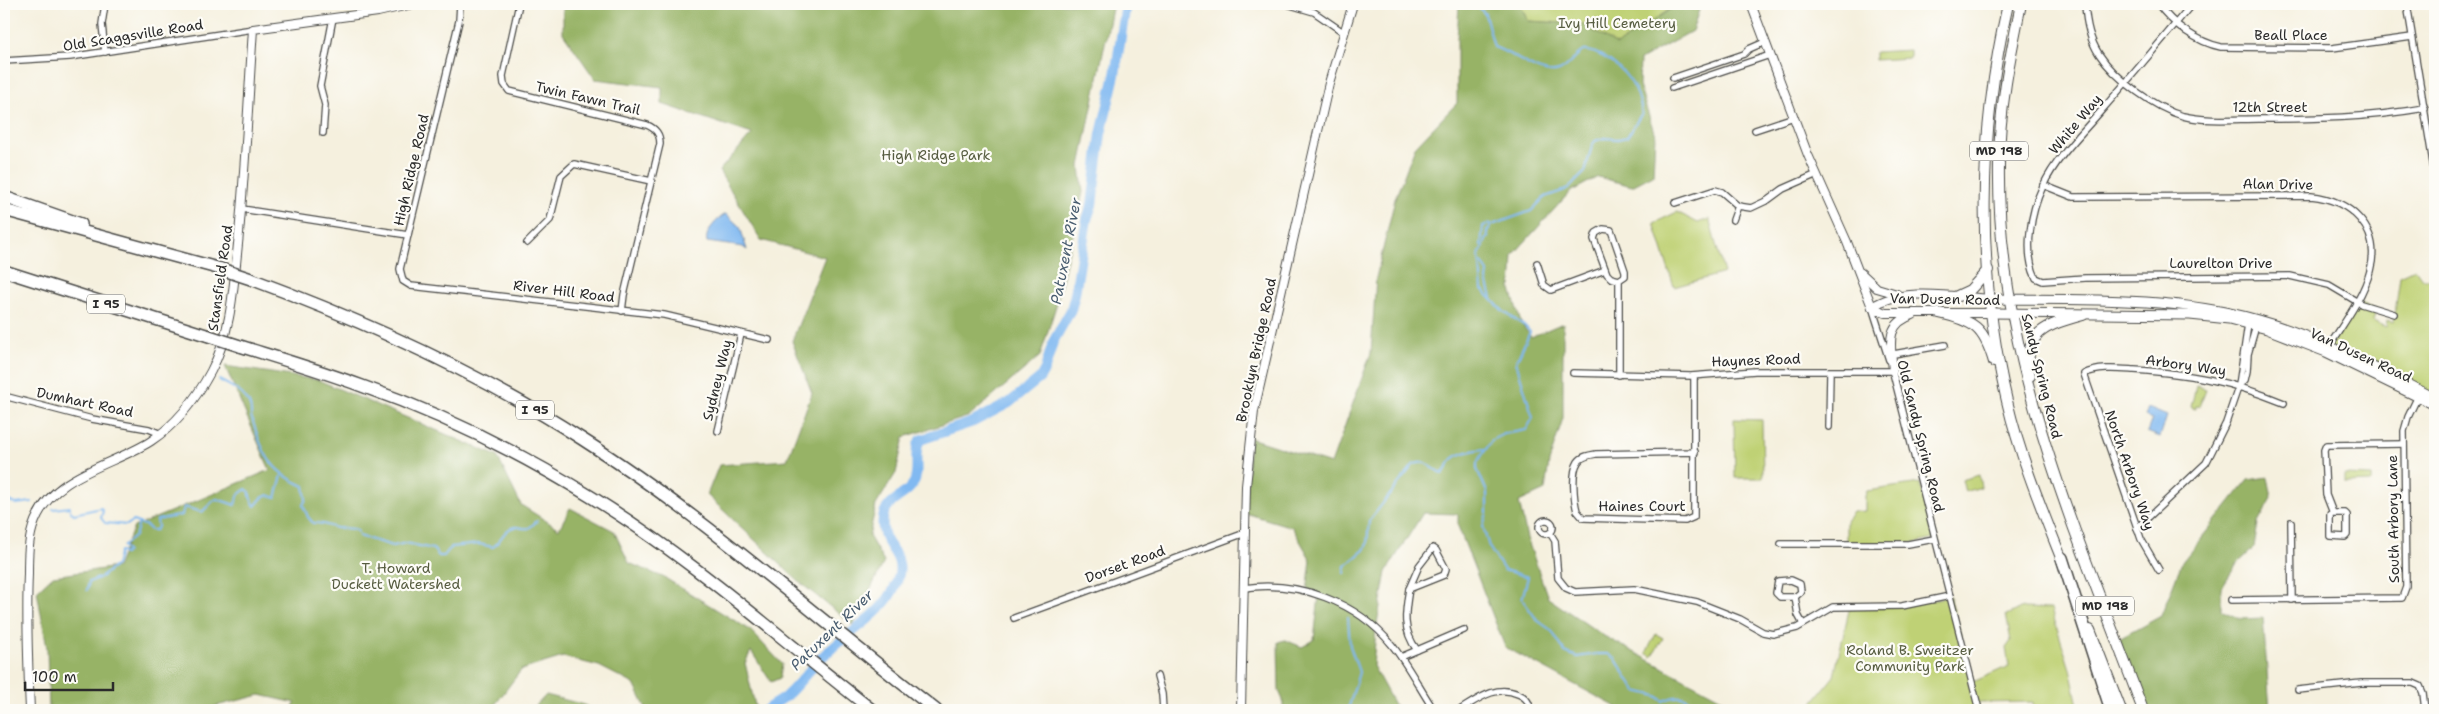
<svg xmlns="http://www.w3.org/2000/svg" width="2439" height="714" font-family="'Shantell Sans',sans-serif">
	<rect width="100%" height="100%" fill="#fdfcf7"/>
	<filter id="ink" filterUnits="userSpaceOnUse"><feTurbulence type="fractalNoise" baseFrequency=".02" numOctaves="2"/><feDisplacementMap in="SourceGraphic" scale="10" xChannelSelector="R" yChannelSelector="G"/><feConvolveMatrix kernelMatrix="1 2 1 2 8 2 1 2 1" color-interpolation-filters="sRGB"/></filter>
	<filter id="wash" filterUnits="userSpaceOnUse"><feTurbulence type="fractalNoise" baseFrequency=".0096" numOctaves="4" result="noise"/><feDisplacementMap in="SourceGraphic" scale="20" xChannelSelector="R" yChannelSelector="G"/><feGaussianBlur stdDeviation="1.12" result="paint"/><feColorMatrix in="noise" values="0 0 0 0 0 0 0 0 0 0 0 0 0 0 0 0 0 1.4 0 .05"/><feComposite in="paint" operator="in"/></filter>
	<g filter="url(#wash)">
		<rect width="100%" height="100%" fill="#f5f0de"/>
		<!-- green -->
		<g fill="#bfd174" stroke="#757e50">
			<path d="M 1520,4 L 1678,4 L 1617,45 L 1582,24 L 1527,21 Z"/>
			<path d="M 1910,50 L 1910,58 L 1875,60 L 1875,52 Z"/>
			<path d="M 1677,212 L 1698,223 L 1709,219 L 1724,273 L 1674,287 L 1654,223 Z"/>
			<path d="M 2415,269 L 2422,279 L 2435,279 L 2435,398 L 2329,347 L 2356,301 L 2376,310 L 2373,321 L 2387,327 L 2388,320 L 2394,322 L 2400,276 Z"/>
			<path d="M 2196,386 L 2206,389 L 2199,407 L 2196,406 L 2195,409 L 2191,407 Z"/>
			<path d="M 1734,419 L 1762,420 L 1763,478 L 1735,478 Z"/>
			<path d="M 1979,475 L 1981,487 L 1965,492 L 1962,480 Z"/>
			<path d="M 2345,475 L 2372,476 L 2372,482 L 2345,483 Z"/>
			<path d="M 1920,483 L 1934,539 L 1917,543 L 1846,544 L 1846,521 L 1853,512 L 1865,511 L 1865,496 L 1867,491 Z"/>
			<path d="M 1950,596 L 1973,682 L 2009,666 L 2006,648 L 2011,641 L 2006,615 L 2023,608 L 2051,609 L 2070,669 L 2079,710 L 2034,710 L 2033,702 L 1978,703 L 1979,710 L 1814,710 L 1814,701 L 1834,676 L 1850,606 L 1902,606 Z"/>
			<path d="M 1656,634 L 1663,638 L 1652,657 L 1646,653 Z"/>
		</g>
		<!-- forest -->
		<g fill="#97b366" stroke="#616f48">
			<path d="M 563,4 L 1113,4 L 1080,166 L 1083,192 L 1056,306 L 1040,356 L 970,416 L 904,437 L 896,473 L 876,505 L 869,536 L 884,562 L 853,625 L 798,581 L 707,495 L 719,465 L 787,460 L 812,393 L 792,341 L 825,257 L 761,240 L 719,171 L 752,134 L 662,104 L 662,87 L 595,79 L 563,33 Z"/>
			<path d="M 1459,4 L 1520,4 L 1528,21 L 1582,24 L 1617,45 L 1678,4 L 1701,4 L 1692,31 L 1640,60 L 1639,86 L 1655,135 L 1653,175 L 1632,186 L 1598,177 L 1570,192 L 1513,255 L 1511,290 L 1521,323 L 1531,337 L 1563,323 L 1563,418 L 1549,462 L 1545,490 L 1519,502 L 1527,538 L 1548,598 L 1604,636 L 1742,710 L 1622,710 L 1505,647 L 1458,526 L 1458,514 L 1423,513 L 1386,572 L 1376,629 L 1373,666 L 1397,710 L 1283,710 L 1283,700 L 1279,691 L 1278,642 L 1285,640 L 1302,647 L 1314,640 L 1319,595 L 1307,591 L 1311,560 L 1292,527 L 1245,513 L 1250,438 L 1331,464 L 1371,353 L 1376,278 L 1395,199 L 1415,147 L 1457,103 L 1457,40 Z"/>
			<path d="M 225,366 L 318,380 L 497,456 L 521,505 L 559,529 L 570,508 L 614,531 L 629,563 L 665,578 L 750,630 L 782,664 L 780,678 L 771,682 L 751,651 L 745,663 L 756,710 L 647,710 L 634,684 L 599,666 L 563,657 L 521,670 L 491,710 L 290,710 L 296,703 L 260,695 L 200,710 L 49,710 L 47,648 L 37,591 L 53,576 L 117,567 L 134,527 L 270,470 Z"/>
			<path d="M 2268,477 L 2272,498 L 2258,523 L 2254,548 L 2237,564 L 2221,588 L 2221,610 L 2240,619 L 2263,618 L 2270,710 L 2143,710 L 2117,640 L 2161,616 L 2182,562 L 2248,480 Z"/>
			<path d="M 546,695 L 585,705 L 591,710 L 532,710 Z"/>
		</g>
		<!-- water -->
		<g fill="#81b9f1" stroke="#56728e">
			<path d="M 726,214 L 740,227 L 747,250 L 743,247 L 707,242 C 704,232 718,218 726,214 Z"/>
			<path d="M 2148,408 L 2167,416 L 2160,437 L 2147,432 L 2152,419 L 2145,416 Z"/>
			<path d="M 1854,705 L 1873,707 L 1885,710 L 1846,710 Z"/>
		</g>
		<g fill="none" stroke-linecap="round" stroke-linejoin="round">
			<!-- stream -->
			<g stroke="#81b9f1" stroke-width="2">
				<path d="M 1476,4 L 1485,14 L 1494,47 C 1513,53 1541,78 1559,71 C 1569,67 1574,56 1583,51 C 1591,50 1595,53 1602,56 C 1625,69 1639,87 1642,113 L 1627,137 L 1618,139 L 1604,138 L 1595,141 L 1592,145 L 1585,172 L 1568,189 L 1545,197 L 1531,211 L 1492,225 L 1487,231 L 1488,236 L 1479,254 L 1482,289 L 1503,311 L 1526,327 L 1530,332 L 1516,362 L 1533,418 L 1526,430 L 1504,434 L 1492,440 L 1477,463 L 1477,469 L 1487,492 L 1487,513 L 1483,526 L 1489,547 L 1504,570 L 1528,577 L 1522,599 L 1537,620 L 1551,630 L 1565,652 L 1577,657 L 1597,654 L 1608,654 L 1615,658 L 1636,691 L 1657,696 L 1663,701 C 1682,692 1687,698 1703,710"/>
				<path d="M 1481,245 L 1483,226 L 1491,224"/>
				<path d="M 1482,263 L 1488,272 L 1487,280 L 1492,298"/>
				<path d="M 219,380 C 235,388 253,397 251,416 C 263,452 267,470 304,486 L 306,499 L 303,505 L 308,517 L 313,523 C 322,522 328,526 337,528 C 343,529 350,527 357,530 L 359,536 L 393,546 L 406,543 L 433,549 L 439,556 L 444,556 L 451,547 L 479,544 L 493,547 C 501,541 505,527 516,527 C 521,527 523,529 529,528 L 537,521"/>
				<path d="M 4,499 L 16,504 L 32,502"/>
				<path d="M 53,509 L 70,507 L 70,511 L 74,514 L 101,508 L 103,511 L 101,518 L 105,523 L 127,525 L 133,521 L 147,526 L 151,530 L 156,530 L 158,527 L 157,520 L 182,515 L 184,507 L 202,512 L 213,501 L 217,499 L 235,505 L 239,494 L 246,489 L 250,492 L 250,497 L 255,506 L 262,498 L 268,495 L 276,498 L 282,475"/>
				<path d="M 1344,573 L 1345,566 L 1364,550 L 1367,544 L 1369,521 L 1414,464 L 1424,462 L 1442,474 C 1447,470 1447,466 1451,461 C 1457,453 1475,450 1485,449"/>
				<path d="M 87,590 L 89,582 L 101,577 L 116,565 L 120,551 L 124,554 L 127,551 L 123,546 L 135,536 L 139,523"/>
				<path d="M 1348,710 L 1359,672 L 1350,646 L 1348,618"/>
			</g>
			<!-- river -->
			<path stroke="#81b9f1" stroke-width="10" d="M 766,710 C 772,704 781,701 787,695 C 802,681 813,664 829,651 C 853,629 893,608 899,574 C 903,554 885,547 883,529 C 879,500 903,500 913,484 C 921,472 912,454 920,440 L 973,422 L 1009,403 L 1040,378 L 1045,369 L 1053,342 L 1071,310 L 1075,294 L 1087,219 L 1092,205 L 1101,134 L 1115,75 L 1126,4"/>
		</g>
	</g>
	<g filter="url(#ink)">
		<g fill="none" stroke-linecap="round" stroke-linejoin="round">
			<defs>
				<g id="minor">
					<path d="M 519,4 L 503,76 L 504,84 L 509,91 L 647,125 C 656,129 660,134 660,144 L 624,295 L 622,311"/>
					<path d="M 1287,4 L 1314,12 L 1343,32"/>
					<path d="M 2085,4 C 2086,21 2089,39 2099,54 C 2115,79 2155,108 2183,116 C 2208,122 2234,119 2259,119 C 2317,119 2367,118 2425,108"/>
					<path d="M 2158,4 C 2172,24 2197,42 2221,47 L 2332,48 L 2412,37"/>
					<path d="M 2192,4 C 2162,40 2132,76 2101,111 C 2081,134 2056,158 2043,186 C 2031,211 2023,252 2036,278 L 2043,281 L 2085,278 L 2290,276 L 2329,285 L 2361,304 L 2394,314"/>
					<path d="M 2407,4 L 2435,175"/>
					<path d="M 105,52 L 102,24 L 105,4"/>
					<path d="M 4,61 L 70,57 L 253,29"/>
					<path d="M 1673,78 L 1744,54 L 1749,49 L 1765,42"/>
					<path d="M 1672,88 L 1770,55"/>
					<path d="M 1755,130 L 1794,117"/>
					<path d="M 323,133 L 325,105 L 320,86 L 333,18"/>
					<path d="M 2043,185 L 2073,197 L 2311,196 C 2350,200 2382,228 2370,271 C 2363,298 2343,324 2328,348"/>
					<path d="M 1675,203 L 1715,190 L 1722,192 L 1738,206 L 1751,208 L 1768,200 L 1783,189 L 1817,174"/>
					<path d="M 242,209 L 408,235 L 459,21 L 460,4"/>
					<path d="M 1733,220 L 1738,206"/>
					<path d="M 408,235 L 400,269 L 403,281 L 411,286 L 664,315 L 769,340"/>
					<path d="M 527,243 L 550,220 L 561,176 L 574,164 L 651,181"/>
					<path d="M 1537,263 L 1544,285 L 1551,290 L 1605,270"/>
					<path d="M 1619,280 L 1611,278 L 1607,274 L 1594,239 L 1596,233 L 1603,229 L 1611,230 L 1625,271 L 1625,276 L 1619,280 L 1619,375"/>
					<path d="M 1872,307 L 1889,360"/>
					<path d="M 2253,318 L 2256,326 L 2248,354 L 2247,371 L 2245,380 L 2239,385 L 2248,324 Z"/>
					<path d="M 1888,355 L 1945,345"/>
					<path d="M 1892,369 L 1979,710"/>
					<path d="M 1573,373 L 1691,376 L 1755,371 L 1893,371"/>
					<path d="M 1694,376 L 1694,517 L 1685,521 L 1583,518 L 1577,511 C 1574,500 1571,473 1578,462 C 1582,456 1590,455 1596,454 L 1695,452"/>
					<path d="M 4,396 L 92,419 L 149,429 L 161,434"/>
					<path d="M 1829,427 L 1830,372"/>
					<path d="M 718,431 L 741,334"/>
					<path d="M 2333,513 L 2330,514 L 2330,536 L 2345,537 L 2347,535 L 2347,515 L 2345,513 L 2333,513 L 2326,495 L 2324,450 L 2326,445 L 2404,444"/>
					<circle cx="1546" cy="527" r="7"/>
					<path d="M 2291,522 L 2292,600"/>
					<path d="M 2137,528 L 2206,463 L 2226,423 L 2239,385"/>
					<path d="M 1550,533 L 1555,541 L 1558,578 L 1566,588 L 1575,592 L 1634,589 L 1697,602 L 1740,619 L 1763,632 L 1773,634 L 1797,628 L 1833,607 L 1902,606 L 1950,596"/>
					<path d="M 1781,544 L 1908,544 L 1934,539"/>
					<path d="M 1433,548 L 1436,550 L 1446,569 L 1444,575 L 1409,589 L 1419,566 Z"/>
					<path d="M 2159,570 L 2141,539 L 2084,374 C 2098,367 2118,369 2134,370 C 2192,374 2230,381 2284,403"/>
					<path d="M 1791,580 L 1800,584 L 1801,592 L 1795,597 L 1780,597 L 1776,593 L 1778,581 Z"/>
					<path d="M 1244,588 C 1298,580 1357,602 1392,645 C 1408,665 1420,689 1434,710"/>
					<path d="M 1409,589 C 1405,613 1402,630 1417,650"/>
					<path d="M 1795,597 L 1798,615 L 1803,624"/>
					<path d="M 2231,600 L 2402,598 L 2406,587 L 2404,431 L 2408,417 L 2419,394"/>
					<path d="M 1014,618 L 1245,533"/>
					<path d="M 1401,657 L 1464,630"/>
					<path d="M 1157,676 L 1162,694 L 1163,710"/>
					<path d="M 2298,690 L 2361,683 L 2413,683 L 2420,686 L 2423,693 L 2425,710"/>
					<path d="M 1460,710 C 1478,699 1496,684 1518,694 C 1523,696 1527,699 1529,704 L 1527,710"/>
				</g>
				<g id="tertiary">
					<path d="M 1751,4 L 1808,155 L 1847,242 L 1872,307"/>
					<path d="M 1861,273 L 1877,288 L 1897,294"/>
					<path d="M 1872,307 C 1903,286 1955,297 1991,299"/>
					<path d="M 1872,307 L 1885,313 L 1992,313"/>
					<path d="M 1893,371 C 1891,346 1884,324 1913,315"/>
					<path d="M 30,710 C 28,665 26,620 28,574 C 28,556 28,538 35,521 C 54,474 114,465 151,441 C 178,423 196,399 211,371 C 230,335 233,294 237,254 C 245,179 248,104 253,29 L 378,12 L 413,4"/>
					<path d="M 1241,710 L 1246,486 L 1254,411 L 1329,83 L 1353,4"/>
				</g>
				<g id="secondary">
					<path d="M 1991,299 C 2079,300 2173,296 2258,320 C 2320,337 2378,370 2435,398"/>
					<path d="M 1992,313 L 2190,315 L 2229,319 L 2267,329 L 2326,352 L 2435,405"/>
				</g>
				<g id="primary">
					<path d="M 2008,4 C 1978,134 1976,271 2007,401 C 2020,457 2043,512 2064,565"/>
					<path d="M 2021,4 C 2010,57 1999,110 1999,165 C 1996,358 2077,533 2143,710"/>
					<path d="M 1955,297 L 1970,290 L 1988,270"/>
					<path d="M 1939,313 C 1974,321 1984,327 1994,362"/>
					<path d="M 2030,376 C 2022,332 2046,325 2083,315"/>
					<path d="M 2090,630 L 2121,710"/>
				</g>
				<g id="motorway">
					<path d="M 4,197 L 81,224"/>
					<path d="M 4,210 L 221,269"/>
					<path d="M 4,271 L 209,336"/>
					<path d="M 251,279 C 367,322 478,372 582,439 C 708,519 819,620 936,710"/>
					<path d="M 240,346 C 281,359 322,371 362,386 C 442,414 520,453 593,498 C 692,559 780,638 872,710"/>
					<path d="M 2062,558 L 2111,710"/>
				</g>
			</defs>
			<!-- minor casing -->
			<use href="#minor" stroke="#494946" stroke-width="8"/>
			<!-- tertiary casing -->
			<use href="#tertiary" stroke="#494946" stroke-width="10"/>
			<!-- secondary casing -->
			<use href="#secondary" stroke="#494946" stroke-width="11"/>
			<!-- primary casing -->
			<use href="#primary" stroke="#494946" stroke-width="12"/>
			<!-- motorway casing -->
			<use href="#motorway" stroke="#494946" stroke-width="14"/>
			<!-- minor -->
			<use href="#minor" stroke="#fff" stroke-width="5.5"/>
			<!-- tertiary -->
			<use href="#tertiary" stroke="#fff" stroke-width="8"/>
			<!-- secondary -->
			<use href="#secondary" stroke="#fff" stroke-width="9"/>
			<!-- primary -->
			<use href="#primary" stroke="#fff" stroke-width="10"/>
			<!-- motorway -->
			<use href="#motorway" stroke="#fff" stroke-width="11"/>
			<defs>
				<g id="motorway-bridge">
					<path d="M 221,269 L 251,279"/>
					<path d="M 209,336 L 240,346"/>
				</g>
			</defs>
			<!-- motorway-bridge casing -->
			<use href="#motorway-bridge" stroke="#494946" stroke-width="14" stroke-linecap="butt"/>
			<!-- motorway-bridge -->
			<use href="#motorway-bridge" stroke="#fff" stroke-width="11"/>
		</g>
	</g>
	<g text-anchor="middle" stroke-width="4.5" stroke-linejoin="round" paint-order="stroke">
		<!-- shield labels -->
		<g fill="#fdfcf7" stroke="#6a6a68" stroke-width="1">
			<rect x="1970" y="141.5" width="58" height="19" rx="4"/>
			<rect x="87" y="294.5" width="38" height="19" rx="4"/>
			<rect x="516" y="400.5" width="38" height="19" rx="4"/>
			<rect x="2076" y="596.5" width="58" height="19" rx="4"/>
		</g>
		<g font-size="12" font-weight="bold" fill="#2b2b2b">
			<text x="1999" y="155">MD 198</text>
			<text x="106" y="308">I 95</text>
			<text x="535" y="414">I 95</text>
			<text x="2105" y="610">MD 198</text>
		</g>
		<!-- park labels -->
		<g font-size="14" fill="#575d41" stroke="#fdfcf7">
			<text x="1617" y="28">Ivy Hill Cemetery</text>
			<text x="936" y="160">High Ridge Park</text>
			<text x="396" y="573">T. Howard<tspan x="396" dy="16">Duckett Watershed</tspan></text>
			<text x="1910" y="655">Roland B. Sweitzer<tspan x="1910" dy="16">Community Park</tspan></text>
		</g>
		<!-- street labels -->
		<g font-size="14" fill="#2b2b2b" stroke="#fdfcf7">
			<text transform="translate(133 35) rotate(-9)" y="5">Old Scaggsville Road</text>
			<text x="2291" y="40">Beall Place</text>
			<text transform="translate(588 98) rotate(13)" y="5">Twin Fawn Trail</text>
			<text x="2270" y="112">12th Street</text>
			<text transform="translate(2075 124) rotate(-50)" y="5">White Way</text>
			<text transform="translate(411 170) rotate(-77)" y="5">High Ridge Road</text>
			<text transform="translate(2278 184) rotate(1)" y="5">Alan Drive</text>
			<text x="2221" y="268">Laurelton Drive</text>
			<text transform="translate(220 278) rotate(-82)" y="5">Stansfield Road</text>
			<text transform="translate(564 291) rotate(7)" y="5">River Hill Road</text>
			<text transform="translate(1945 299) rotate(1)" y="5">Van Dusen Road</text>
			<text transform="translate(1256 350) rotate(-78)" y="5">Brooklyn Bridge Road</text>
			<text transform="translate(2361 355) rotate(25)" y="5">Van Dusen Road</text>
			<text transform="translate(1756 360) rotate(-2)" y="5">Haynes Road</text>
			<text transform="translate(2186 365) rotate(8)" y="5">Arbory Way</text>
			<text transform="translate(2042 376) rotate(76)" y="5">Sandy Spring Road</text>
			<text transform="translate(717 380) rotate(-76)" y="5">Sydney Way</text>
			<text transform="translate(85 402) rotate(12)" y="5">Dumhart Road</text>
			<text transform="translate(1921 436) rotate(76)" y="5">Old Sandy Spring Road</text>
			<text transform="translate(2130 470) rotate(71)" y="5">North Arbory Way</text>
			<text x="1642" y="511">Haines Court</text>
			<text transform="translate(2393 519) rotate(-91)" y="5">South Arbory Lane</text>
			<text transform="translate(1125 564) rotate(-20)" y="5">Dorset Road</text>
		</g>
		<!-- water labels -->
		<g font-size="15" font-style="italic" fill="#495d70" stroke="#fdfcf7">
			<text transform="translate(1066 251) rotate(-79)" y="5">Patuxent River</text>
			<text transform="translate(832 630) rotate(-44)" y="5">Patuxent River</text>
		</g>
	</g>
	<!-- margin -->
	<rect width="2439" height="714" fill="none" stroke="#fdfcf7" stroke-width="20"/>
	<!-- scale -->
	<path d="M25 682v8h88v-8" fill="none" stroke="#2b2b2b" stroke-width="2.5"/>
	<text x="32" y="682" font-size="15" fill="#2b2b2b" stroke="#fdfcf7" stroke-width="4" paint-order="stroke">100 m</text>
</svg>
